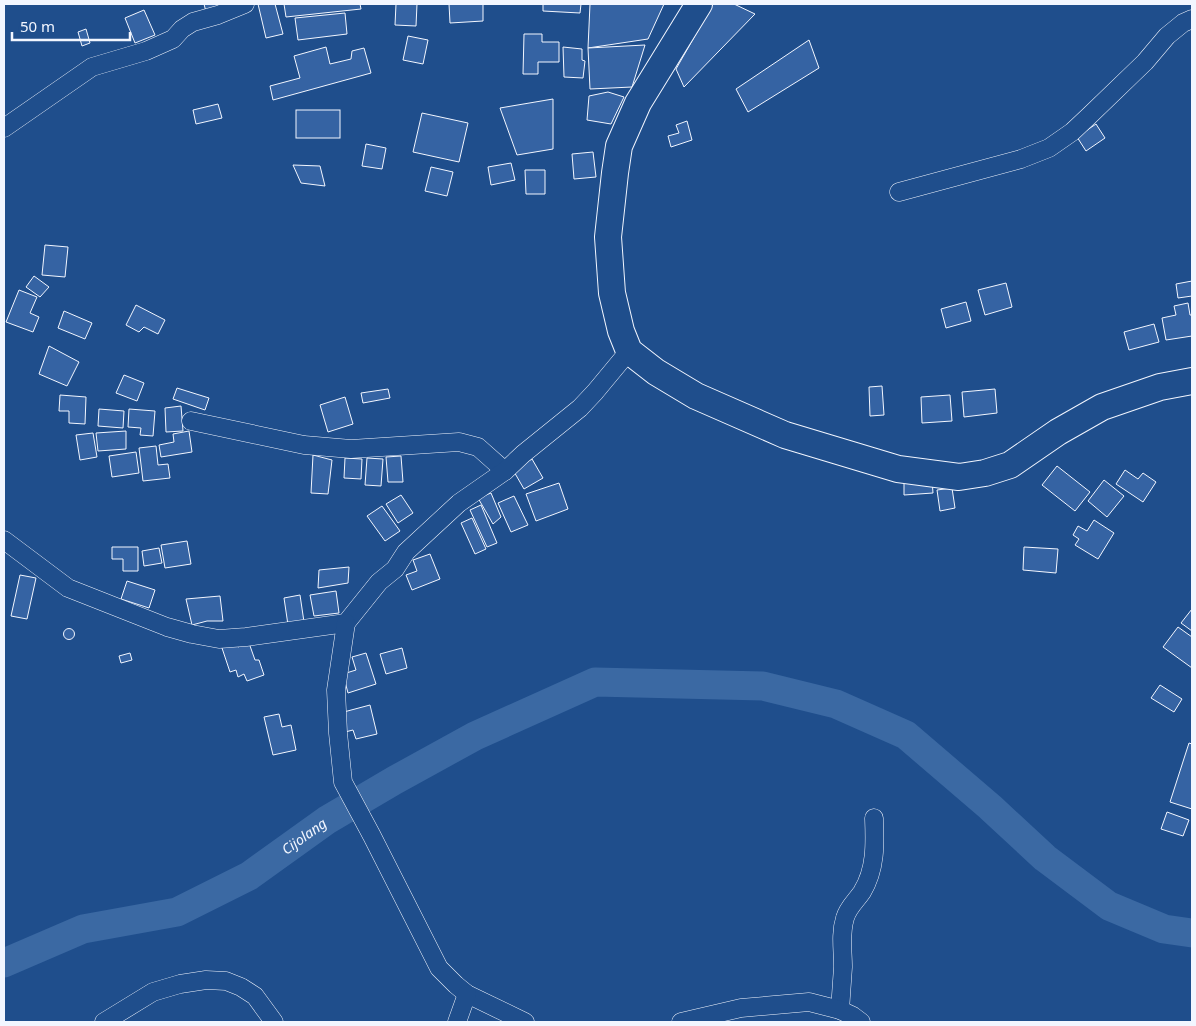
<svg xmlns="http://www.w3.org/2000/svg" width="1196" height="1026" font-family="'Noto Sans',sans-serif">
	<rect width="100%" height="100%" fill="#1f4e8c"/>
	<g fill="none" stroke-linecap="round" stroke-linejoin="round">
		<!-- river -->
		<path stroke="#3b69a3" stroke-width="29" id="s1" d="M 4,963 L 83,929 L 177,912 L 249,876 L 327,820 L 395,780 L 475,736 L 595,682 L 763,686 L 836,704 L 906,735 L 990,807 L 1045,858 L 1109,906 L 1164,929 L 1192,933"/>
	</g>
	<!-- building -->
	<g fill="#3563a3" stroke="#f2f6ff">
		<path d="M 204,4 L 226,4 L 206,12 Z"/>
		<path d="M 258,4 L 275,4 L 283,34 L 266,38 Z"/>
		<path d="M 284,4 L 360,4 L 361,9 L 286,17 Z"/>
		<path d="M 396,4 L 417,4 L 416,26 L 395,25 Z"/>
		<path d="M 449,4 L 483,4 L 483,21 L 450,23 Z"/>
		<path d="M 543,4 L 581,4 L 580,13 L 543,11 Z"/>
		<path d="M 590,4 L 664,4 L 648,39 L 588,48 Z"/>
		<path d="M 713,4 L 734,4 L 755,14 L 684,87 L 676,69 Z"/>
		<path d="M 144,10 L 155,35 L 135,43 L 125,18 Z"/>
		<path d="M 345,13 L 347,34 L 298,40 L 295,18 Z"/>
		<path d="M 86,29 L 90,43 L 82,46 L 78,32 Z"/>
		<path d="M 524,34 L 542,34 L 542,42 L 559,42 L 559,62 L 538,62 L 538,74 L 523,74 Z"/>
		<path d="M 408,36 L 428,40 L 423,64 L 403,60 Z"/>
		<path d="M 809,40 L 819,68 L 748,112 L 736,89 Z"/>
		<path d="M 645,45 L 632,87 L 590,89 L 588,48 Z"/>
		<path d="M 326,47 L 330,64 L 351,59 L 352,51 L 364,48 L 371,73 L 273,100 L 270,86 L 300,78 L 294,56 Z"/>
		<path d="M 563,47 L 582,49 L 582,60 L 585,61 L 583,78 L 564,77 Z"/>
		<path d="M 608,92 L 624,97 L 611,124 L 587,120 L 589,96 Z"/>
		<path d="M 553,99 L 553,149 L 517,155 L 500,108 Z"/>
		<path d="M 218,104 L 222,118 L 196,124 L 193,110 Z"/>
		<rect x="296" y="110" width="44" height="28"/>
		<path d="M 422,113 L 468,123 L 459,162 L 413,152 Z"/>
		<path d="M 687,121 L 692,140 L 671,147 L 668,136 L 679,133 L 676,125 Z"/>
		<path d="M 1096,124 L 1105,138 L 1086,151 L 1077,137 Z"/>
		<path d="M 366,144 L 386,148 L 382,169 L 362,166 Z"/>
		<path d="M 593,152 L 596,177 L 574,179 L 572,154 Z"/>
		<path d="M 511,163 L 515,180 L 491,185 L 488,167 Z"/>
		<path d="M 293,165 L 320,166 L 325,186 L 301,183 Z"/>
		<path d="M 431,167 L 453,172 L 447,196 L 425,191 Z"/>
		<path d="M 525,170 L 545,170 L 545,194 L 526,194 Z"/>
		<path d="M 45,245 L 68,247 L 65,277 L 42,275 Z"/>
		<path d="M 34,276 L 49,287 L 40,297 L 26,287 Z"/>
		<path d="M 1192,281 L 1192,296 L 1178,298 L 1176,284 Z"/>
		<path d="M 1006,283 L 1012,307 L 985,315 L 978,290 Z"/>
		<path d="M 19,290 L 37,297 L 30,313 L 39,317 L 33,332 L 6,322 Z"/>
		<path d="M 966,302 L 971,321 L 946,328 L 941,309 Z"/>
		<path d="M 1188,303 L 1190,315 L 1192,315 L 1192,336 L 1166,340 L 1162,318 L 1176,315 L 1174,306 Z"/>
		<path d="M 136,305 L 165,320 L 158,334 L 144,327 L 139,332 L 126,325 Z"/>
		<path d="M 64,311 L 92,323 L 85,339 L 58,328 Z"/>
		<path d="M 1154,324 L 1159,342 L 1129,350 L 1124,332 Z"/>
		<path d="M 49,346 L 79,362 L 67,386 L 39,374 Z"/>
		<path d="M 124,375 L 144,383 L 137,401 L 116,393 Z"/>
		<path d="M 882,386 L 884,415 L 870,416 L 869,387 Z"/>
		<path d="M 177,388 L 209,398 L 205,410 L 173,399 Z"/>
		<path d="M 388,389 L 390,398 L 363,403 L 361,393 Z"/>
		<path d="M 995,389 L 997,413 L 964,417 L 962,392 Z"/>
		<path d="M 60,395 L 86,397 L 85,424 L 69,423 L 69,411 L 59,411 Z"/>
		<path d="M 950,395 L 952,421 L 922,423 L 921,397 Z"/>
		<path d="M 345,397 L 353,424 L 328,432 L 320,405 Z"/>
		<path d="M 181,406 L 183,431 L 166,432 L 165,408 Z"/>
		<path d="M 99,409 L 124,411 L 123,428 L 98,426 Z"/>
		<path d="M 129,409 L 155,411 L 153,436 L 140,435 L 141,428 L 128,427 Z"/>
		<path d="M 126,431 L 126,449 L 98,451 L 96,433 Z"/>
		<path d="M 189,431 L 192,452 L 161,457 L 159,445 L 174,442 L 173,434 Z"/>
		<path d="M 93,433 L 97,457 L 80,460 L 76,435 Z"/>
		<path d="M 156,446 L 158,465 L 168,464 L 170,478 L 143,481 L 139,448 Z"/>
		<path d="M 136,452 L 139,473 L 112,477 L 109,456 Z"/>
		<path d="M 313,455 L 332,460 L 328,494 L 311,493 Z"/>
		<path d="M 401,456 L 403,482 L 388,482 L 386,457 Z"/>
		<path d="M 345,458 L 362,459 L 361,479 L 344,478 Z"/>
		<path d="M 367,458 L 383,459 L 381,486 L 365,485 Z"/>
		<path d="M 532,459 L 543,478 L 524,489 L 513,470 Z"/>
		<path d="M 1057,466 L 1090,492 L 1075,511 L 1042,485 Z"/>
		<path d="M 1125,470 L 1138,479 L 1143,473 L 1156,482 L 1143,502 L 1116,484 Z"/>
		<path d="M 932,480 L 933,493 L 904,495 L 904,481 Z"/>
		<path d="M 1104,480 L 1124,496 L 1107,517 L 1088,501 Z"/>
		<path d="M 559,483 L 568,509 L 536,521 L 526,494 Z"/>
		<path d="M 952,488 L 955,508 L 940,511 L 937,490 Z"/>
		<path d="M 491,493 L 501,517 L 493,524 L 478,498 Z"/>
		<path d="M 401,495 L 413,513 L 398,523 L 386,504 Z"/>
		<path d="M 514,496 L 528,525 L 511,532 L 498,503 Z"/>
		<path d="M 481,505 L 497,543 L 487,547 L 470,510 Z"/>
		<path d="M 382,506 L 400,531 L 385,541 L 367,516 Z"/>
		<path d="M 472,518 L 486,549 L 475,554 L 461,523 Z"/>
		<path d="M 1094,520 L 1114,533 L 1098,559 L 1075,545 L 1079,539 L 1073,535 L 1078,526 L 1087,531 Z"/>
		<path d="M 187,541 L 191,564 L 165,568 L 161,545 Z"/>
		<path d="M 112,547 L 138,547 L 138,571 L 123,571 L 123,559 L 112,559 Z"/>
		<path d="M 1024,547 L 1058,549 L 1056,573 L 1023,570 Z"/>
		<path d="M 159,548 L 162,563 L 144,566 L 142,551 Z"/>
		<path d="M 430,554 L 440,579 L 412,590 L 406,575 L 417,571 L 413,560 Z"/>
		<path d="M 349,567 L 348,583 L 318,588 L 319,570 Z"/>
		<path d="M 20,575 L 36,578 L 27,619 L 11,616 Z"/>
		<path d="M 127,581 L 155,590 L 149,608 L 121,599 Z"/>
		<path d="M 336,591 L 339,613 L 314,616 L 310,595 Z"/>
		<path d="M 300,595 L 304,622 L 288,625 L 284,598 Z"/>
		<path d="M 220,596 L 223,621 L 207,621 L 192,625 L 186,599 Z"/>
		<path d="M 1192,609 L 1192,631 L 1181,623 Z"/>
		<path d="M 1178,627 L 1192,637 L 1192,668 L 1163,647 Z"/>
		<circle cx="69" cy="634" r="5.5"/>
		<path d="M 236,640 L 238,647 L 249,643 L 255,660 L 259,660 L 264,675 L 247,681 L 244,674 L 238,677 L 236,670 L 230,672 L 221,645 Z"/>
		<path d="M 402,648 L 407,668 L 386,674 L 380,654 Z"/>
		<path d="M 130,653 L 132,660 L 121,663 L 119,656 Z"/>
		<path d="M 366,653 L 376,684 L 348,693 L 343,674 L 356,670 L 352,657 Z"/>
		<path d="M 1160,685 L 1182,699 L 1174,712 L 1151,698 Z"/>
		<path d="M 370,705 L 377,734 L 356,739 L 353,730 L 345,732 L 340,713 Z"/>
		<path d="M 279,714 L 282,727 L 291,725 L 296,750 L 273,755 L 264,717 Z"/>
		<path d="M 1189,743 L 1192,744 L 1192,809 L 1170,802 Z"/>
		<path d="M 1167,812 L 1189,820 L 1183,836 L 1161,829 Z"/>
	</g>
	<g fill="none" stroke-linecap="round" stroke-linejoin="round">
		<defs>
			<g id="minor">
				<path d="M 4,128 L 92,67 L 146,51 L 173,39 L 182,29 L 193,22 L 218,15 L 245,4"/>
				<path d="M 899,192 L 1021,159 L 1049,148 L 1072,132 L 1089,116 L 1145,62 L 1167,36 L 1183,23 L 1192,19"/>
				<path d="M 191,421 L 304,445 L 351,449 L 459,442 L 478,447 L 505,471"/>
				<path d="M 4,540 L 68,588 L 167,627 L 192,634 L 219,639 L 246,637 L 346,623 L 379,582 L 395,569 L 406,552 L 459,503 L 505,471 L 523,454 L 580,408 L 595,392 L 629,351"/>
				<path d="M 346,623 L 336,690 L 338,733 L 343,782 L 372,836 L 439,968 L 456,985 L 467,994 L 525,1022"/>
				<path d="M 840,1010 C 841,996 842,982 843,967 C 843,951 840,934 845,918 C 848,907 856,901 862,892 C 876,869 875,844 874,818"/>
				<path d="M 104,1022 L 153,992 L 180,984 L 206,980 L 226,981 L 241,987 L 255,996 L 274,1022"/>
				<path d="M 457,1022 L 467,994"/>
				<path d="M 681,1022 L 741,1008 L 809,1002 L 840,1010 L 853,1016 L 861,1022"/>
			</g>
			<path id="highway" d="M 699,4 L 638,103 L 619,146 L 615,173 L 608,237 L 612,293 L 621,331 L 629,351 L 656,372 L 696,396 L 785,435 L 898,469 L 959,477 L 985,473 L 1010,465 L 1058,432 L 1102,407 L 1160,387 L 1192,381"/>
		</defs>
		<!-- minor casing -->
		<use href="#minor" stroke="#f2f6ff" stroke-width="19"/>
		<!-- highway casing -->
		<use href="#highway" stroke="#f2f6ff" stroke-width="28"/>
		<!-- minor -->
		<use href="#minor" stroke="#1f4e8c" stroke-width="18"/>
		<!-- highway -->
		<use href="#highway" stroke="#1f4e8c" stroke-width="26"/>
	</g>
	<g text-anchor="middle" stroke-width="4" stroke-linejoin="round" paint-order="stroke">
		<!-- water labels -->
		<g font-size="14" font-style="italic" fill="#f2f6ff" stroke="#1f4e8c">
			<text dy="5" stroke="none"><textPath href="#s1" startOffset="330">Cijolang</textPath></text>
		</g>
	</g>
	<!-- border -->
	<rect width="1196" height="1026" fill="none" stroke="#f2f6ff" stroke-width="10"/>
	<!-- scale -->
	<path d="M12 32v8h118v-8" fill="none" stroke="#f2f6ff" stroke-width="2.5"/>
	<text x="20" y="32" font-size="15" fill="#f2f6ff" stroke="#1f4e8c" stroke-width="4" paint-order="stroke">50 m</text>
</svg>
